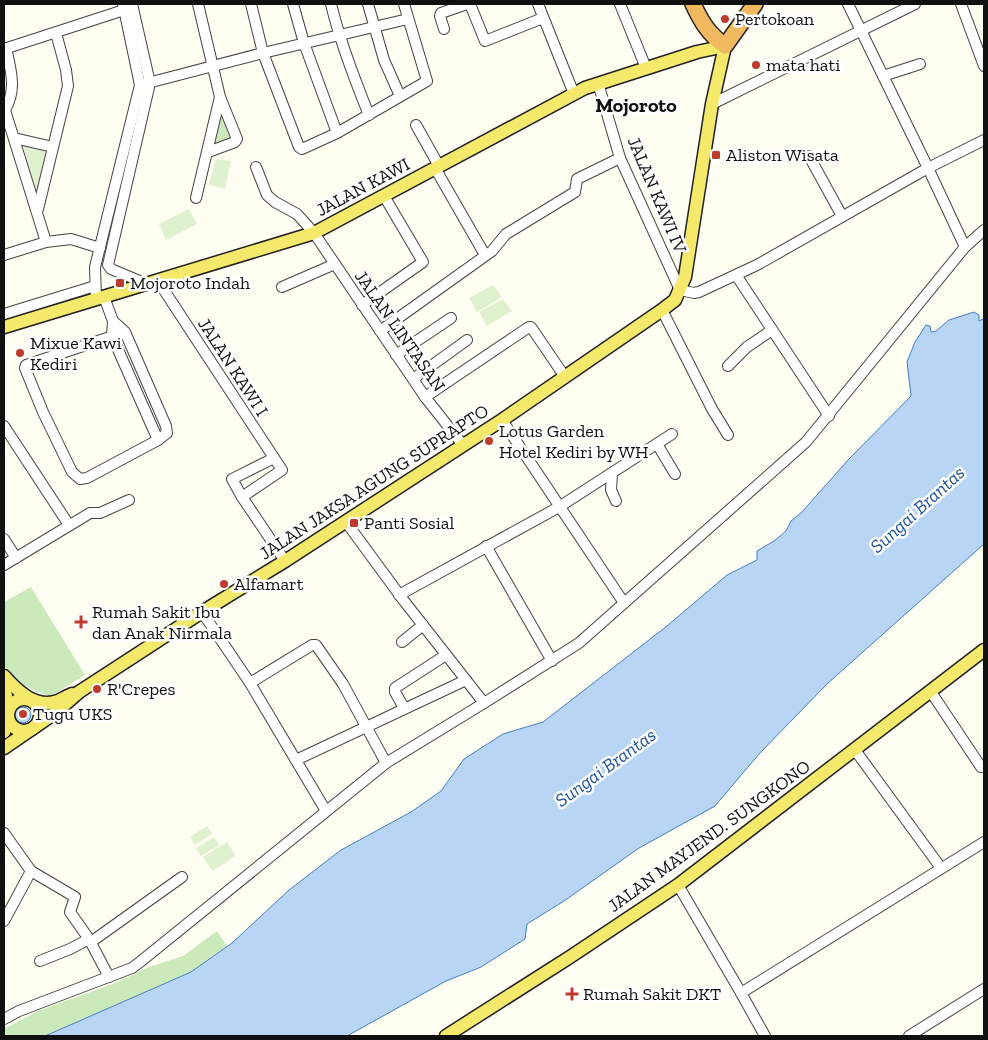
<svg xmlns="http://www.w3.org/2000/svg" width="988" height="1040" font-family="'Zilla Slab',serif">
	<rect width="100%" height="100%" fill="#fffef3"/>
	<!-- green -->
	<g fill="#cce9bc">
		<path d="M 220,105 L 234,140 L 212,148 Z"/>
		<path d="M 31,587 L 85,675 L 51,696 C 32,692 15,682 4,666 L 4,602 Z"/>
		<path d="M 217,931 L 227,946 L 191,972 L 45,1036 L 4,1036 L 4,1029 L 38,1011 L 115,983 L 149,967 L 183,956 Z"/>
	</g>
	<!-- pitch -->
	<g fill="#dff1ce">
		<path d="M 22,142 L 48,150 L 37,198 Z"/>
		<path d="M 216,159 L 231,161 L 225,189 L 209,185 Z"/>
		<path d="M 189,209 L 197,224 L 166,240 L 159,224 Z"/>
		<path d="M 493,285 L 502,297 L 477,312 L 469,298 Z"/>
		<path d="M 503,299 L 512,311 L 487,326 L 479,312 Z"/>
		<path d="M 207,826 L 212,834 L 195,845 L 190,837 Z"/>
		<path d="M 214,837 L 219,845 L 201,856 L 196,848 Z"/>
		<path d="M 227,842 L 236,856 L 212,871 L 203,857 Z"/>
	</g>
	<!-- water -->
	<g fill="#b8d5f5" stroke="#417ecb">
		<path d="M 974,312 L 979,315 L 979,321 L 983,319 L 984,315 L 984,544 L 827,684 L 759,754 L 715,806 L 639,848 L 564,901 L 527,924 L 525,939 L 481,967 L 446,981 L 347,1036 L 45,1036 L 191,972 L 232,943 L 289,890 L 341,850 L 411,812 L 441,791 L 464,759 L 503,734 L 543,722 L 667,626 L 727,575 L 757,560 L 757,551 L 774,541 L 786,531 L 791,521 L 802,512 L 848,460 L 911,396 L 907,362 L 915,342 L 926,325 L 930,326 L 931,332 L 936,331 L 949,320 Z"/>
		<circle cx="23" cy="715" r="8"/>
	</g>
	<g fill="none" stroke-linecap="round" stroke-linejoin="round">
		<defs>
			<g id="minor">
				<path d="M 132,4 L 150,83 L 108,265 L 111,269 L 147,284"/>
				<path d="M 198,4 L 220,97 L 237,139 L 235,142 L 208,152"/>
				<path d="M 251,4 L 263,53 L 299,147 L 302,149 L 337,133 L 427,81 L 404,4"/>
				<path d="M 293,4 L 304,43 L 337,133"/>
				<path d="M 331,4 C 340,42 354,78 369,115"/>
				<path d="M 368,4 L 384,60 L 400,96"/>
				<path d="M 470,4 L 485,41 L 543,18"/>
				<path d="M 538,4 L 574,94"/>
				<path d="M 620,4 L 646,68"/>
				<path d="M 848,4 L 928,168 L 965,247"/>
				<path d="M 961,4 L 984,66"/>
				<path d="M 444,29 L 440,16 L 441,13 L 467,4"/>
				<path d="M 4,49 L 124,10"/>
				<path d="M 883,76 L 920,64"/>
				<path d="M 598,83 L 620,158 L 680,290 L 694,293 L 699,292 L 757,265 L 928,168 L 984,140"/>
				<path d="M 144,84 L 263,53 L 408,19"/>
				<path d="M 712,104 L 915,4"/>
				<path d="M 4,107 L 46,242 L 4,255"/>
				<path d="M 5,110 C 17,90 11,70 6,48"/>
				<path d="M 416,125 L 439,166"/>
				<path d="M 14,138 L 53,147"/>
				<path d="M 809,156 L 842,216"/>
				<path d="M 256,167 L 267,195 L 275,202 L 297,214 L 314,233 L 425,397 L 463,445"/>
				<path d="M 435,168 L 485,255"/>
				<path d="M 196,198 L 220,97"/>
				<path d="M 38,209 L 68,86 L 66,70 L 56,33"/>
				<path d="M 46,242 L 71,239 L 100,248"/>
				<path d="M 736,275 L 829,416"/>
				<path d="M 158,281 L 282,470 L 242,497 L 285,561"/>
				<path d="M 282,287 L 335,264"/>
				<path d="M 104,297 L 113,321 L 112,336 L 158,440"/>
				<path d="M 96,299 L 95,267 L 140,85 L 123,4"/>
				<path d="M 362,305 L 423,262 L 384,196"/>
				<path d="M 662,310 L 712,409 L 728,435"/>
				<path d="M 4,314 L 95,286"/>
				<path d="M 113,321 L 125,332 L 166,426 L 167,433 L 158,440 L 87,478 L 80,479 L 72,472 L 43,412 L 25,368 L 26,365 L 125,332"/>
				<path d="M 380,331 L 492,251 L 506,234 L 575,192 L 577,179 L 620,158"/>
				<path d="M 396,355 L 451,318"/>
				<path d="M 728,366 L 747,347 L 772,330"/>
				<path d="M 413,379 L 467,340"/>
				<path d="M 425,397 L 529,327 L 531,327 L 565,377"/>
				<path d="M 502,420 L 624,603"/>
				<path d="M 4,426 L 69,525"/>
				<path d="M 657,444 L 675,474"/>
				<path d="M 612,473 L 611,490 L 616,501"/>
				<path d="M 242,497 L 232,479 L 274,458"/>
				<path d="M 346,522 L 404,601 L 484,703"/>
				<path d="M 4,539 L 16,558"/>
				<path d="M 486,546 L 552,661"/>
				<path d="M 4,565 L 90,513 L 100,513 L 129,500"/>
				<path d="M 399,595 L 559,507 L 672,434"/>
				<path d="M 202,612 L 250,683 L 326,811"/>
				<path d="M 402,642 L 423,625"/>
				<path d="M 250,683 L 312,645 L 316,645 L 343,684 L 386,763"/>
				<path d="M 931,692 L 981,767"/>
				<path d="M 404,708 L 395,692 L 395,688 L 446,655"/>
				<path d="M 855,750 L 941,868"/>
				<path d="M 296,760 L 466,680"/>
				<path d="M 4,833 L 31,871 L 4,921"/>
				<path d="M 31,871 L 75,897 L 70,912 L 89,939 L 109,977"/>
				<path d="M 678,885 L 741,993 L 984,842"/>
				<path d="M 91,942 L 182,877"/>
				<path d="M 40,961 L 70,949 L 89,939"/>
				<path d="M 741,993 L 765,1036"/>
				<path d="M 4,1019 L 19,1011 L 132,968 L 140,962 L 386,763 L 484,703 L 579,643 L 806,442 L 965,247 L 984,230"/>
				<path d="M 909,1036 L 984,989"/>
			</g>
			<g id="major">
				<path d="M 4,327 L 314,233 L 585,88 L 697,52 L 725,46 L 712,104 L 685,277 L 675,300 L 662,310 L 502,420 L 285,561 L 202,612 L 79,692 L 55,713 L 4,748"/>
				<path d="M 4,676 C 17,691 36,709 58,701 C 62,699 67,696 72,694"/>
				<path d="M 4,687 C 8,702 9,718 4,732"/>
				<circle cx="24" cy="715" r="16"/>
				<path d="M 446,1036 L 570,957 L 678,885 L 984,650"/>
			</g>
			<path id="highway" d="M 693,4 C 702,23 708,33 725,46 L 755,4"/>
		</defs>
		<!-- minor casing -->
		<use href="#minor" stroke="#434343" stroke-width="12"/>
		<!-- major casing -->
		<use href="#major" stroke="#212121" stroke-width="15"/>
		<!-- highway casing -->
		<use href="#highway" stroke="#212121" stroke-width="18"/>
		<!-- minor -->
		<use href="#minor" stroke="#fff" stroke-width="10"/>
		<!-- major -->
		<use href="#major" stroke="#f5e96c" stroke-width="12"/>
		<!-- highway -->
		<use href="#highway" stroke="#f1b85f" stroke-width="15"/>
	</g>
	<!-- markers -->
	<g fill="#be3a2a" stroke="#fff" stroke-width="2">
		<circle cx="725" cy="19" r="5"/>
		<circle cx="756" cy="65" r="5"/>
		<rect x="711" y="150" width="10" height="10" rx="2.5"/>
		<rect x="115" y="278" width="10" height="10" rx="2.5"/>
		<circle cx="20" cy="353" r="5"/>
		<circle cx="489" cy="441" r="5"/>
		<rect x="349" y="518" width="10" height="10" rx="2.5"/>
		<circle cx="224" cy="584" r="5"/>
		<path d="M78.5 614.5h5v5h5v5h-5v5h-5v-5h-5v-5h5z"/>
		<circle cx="97" cy="689" r="5"/>
		<circle cx="23" cy="714" r="5"/>
		<path d="M569.5 986.5h5v5h5v5h-5v5h-5v-5h-5v-5h5z"/>
	</g>
	<g text-anchor="middle" stroke-width="5" stroke-linejoin="round" paint-order="stroke">
		<!-- poi labels -->
		<g font-size="18" fill="#101010" stroke="#fff" text-anchor="start">
			<text x="735" y="25">Pertokoan</text>
			<text x="766" y="71">mata hati</text>
			<text x="726" y="161">Aliston Wisata</text>
			<text x="130" y="289">Mojoroto Indah</text>
			<text x="30" y="349">Mixue Kawi<tspan x="30" dy="21">Kediri</tspan></text>
			<text x="499" y="437">Lotus Garden<tspan x="499" dy="21">Hotel Kediri by WH</tspan></text>
			<text x="364" y="529">Panti Sosial</text>
			<text x="234" y="590">Alfamart</text>
			<text x="92" y="618">Rumah Sakit Ibu<tspan x="92" dy="21">dan Anak Nirmala</tspan></text>
			<text x="107" y="695">R'Crepes</text>
			<text x="33" y="720">Tugu UKS</text>
			<text x="583" y="1000">Rumah Sakit DKT</text>
		</g>
		<!-- street labels -->
		<g font-size="18" fill="#101010" stroke="#fff">
			<text transform="translate(363 187) rotate(-28)" y="6">JALAN KAWI</text>
			<text transform="translate(657 195) rotate(67)" y="6">JALAN KAWI IV</text>
			<text transform="translate(400 331) rotate(55)" y="6">JALAN LINTASAN</text>
			<text transform="translate(233 367) rotate(57)" y="6">JALAN KAWI I</text>
			<text transform="translate(374 482) rotate(-33)" y="6">JALAN JAKSA AGUNG SUPRAPTO</text>
			<text transform="translate(709 836) rotate(-36)" y="6">JALAN MAYJEND. SUNGKONO</text>
		</g>
		<!-- water labels -->
		<g font-size="19" font-style="italic" fill="#1a51a0" stroke="#fff">
			<text transform="translate(917 509) rotate(-42)" y="7">Sungai Brantas</text>
			<text transform="translate(605 767) rotate(-36)" y="7">Sungai Brantas</text>
		</g>
		<!-- quarter labels -->
		<g font-size="20" font-weight="bold" fill="#101010" stroke="#fff">
			<text x="636" y="112">Mojoroto</text>
		</g>
	</g>
	<!-- border -->
	<rect width="988" height="1040" fill="none" stroke="#101010" stroke-width="10"/>
</svg>
